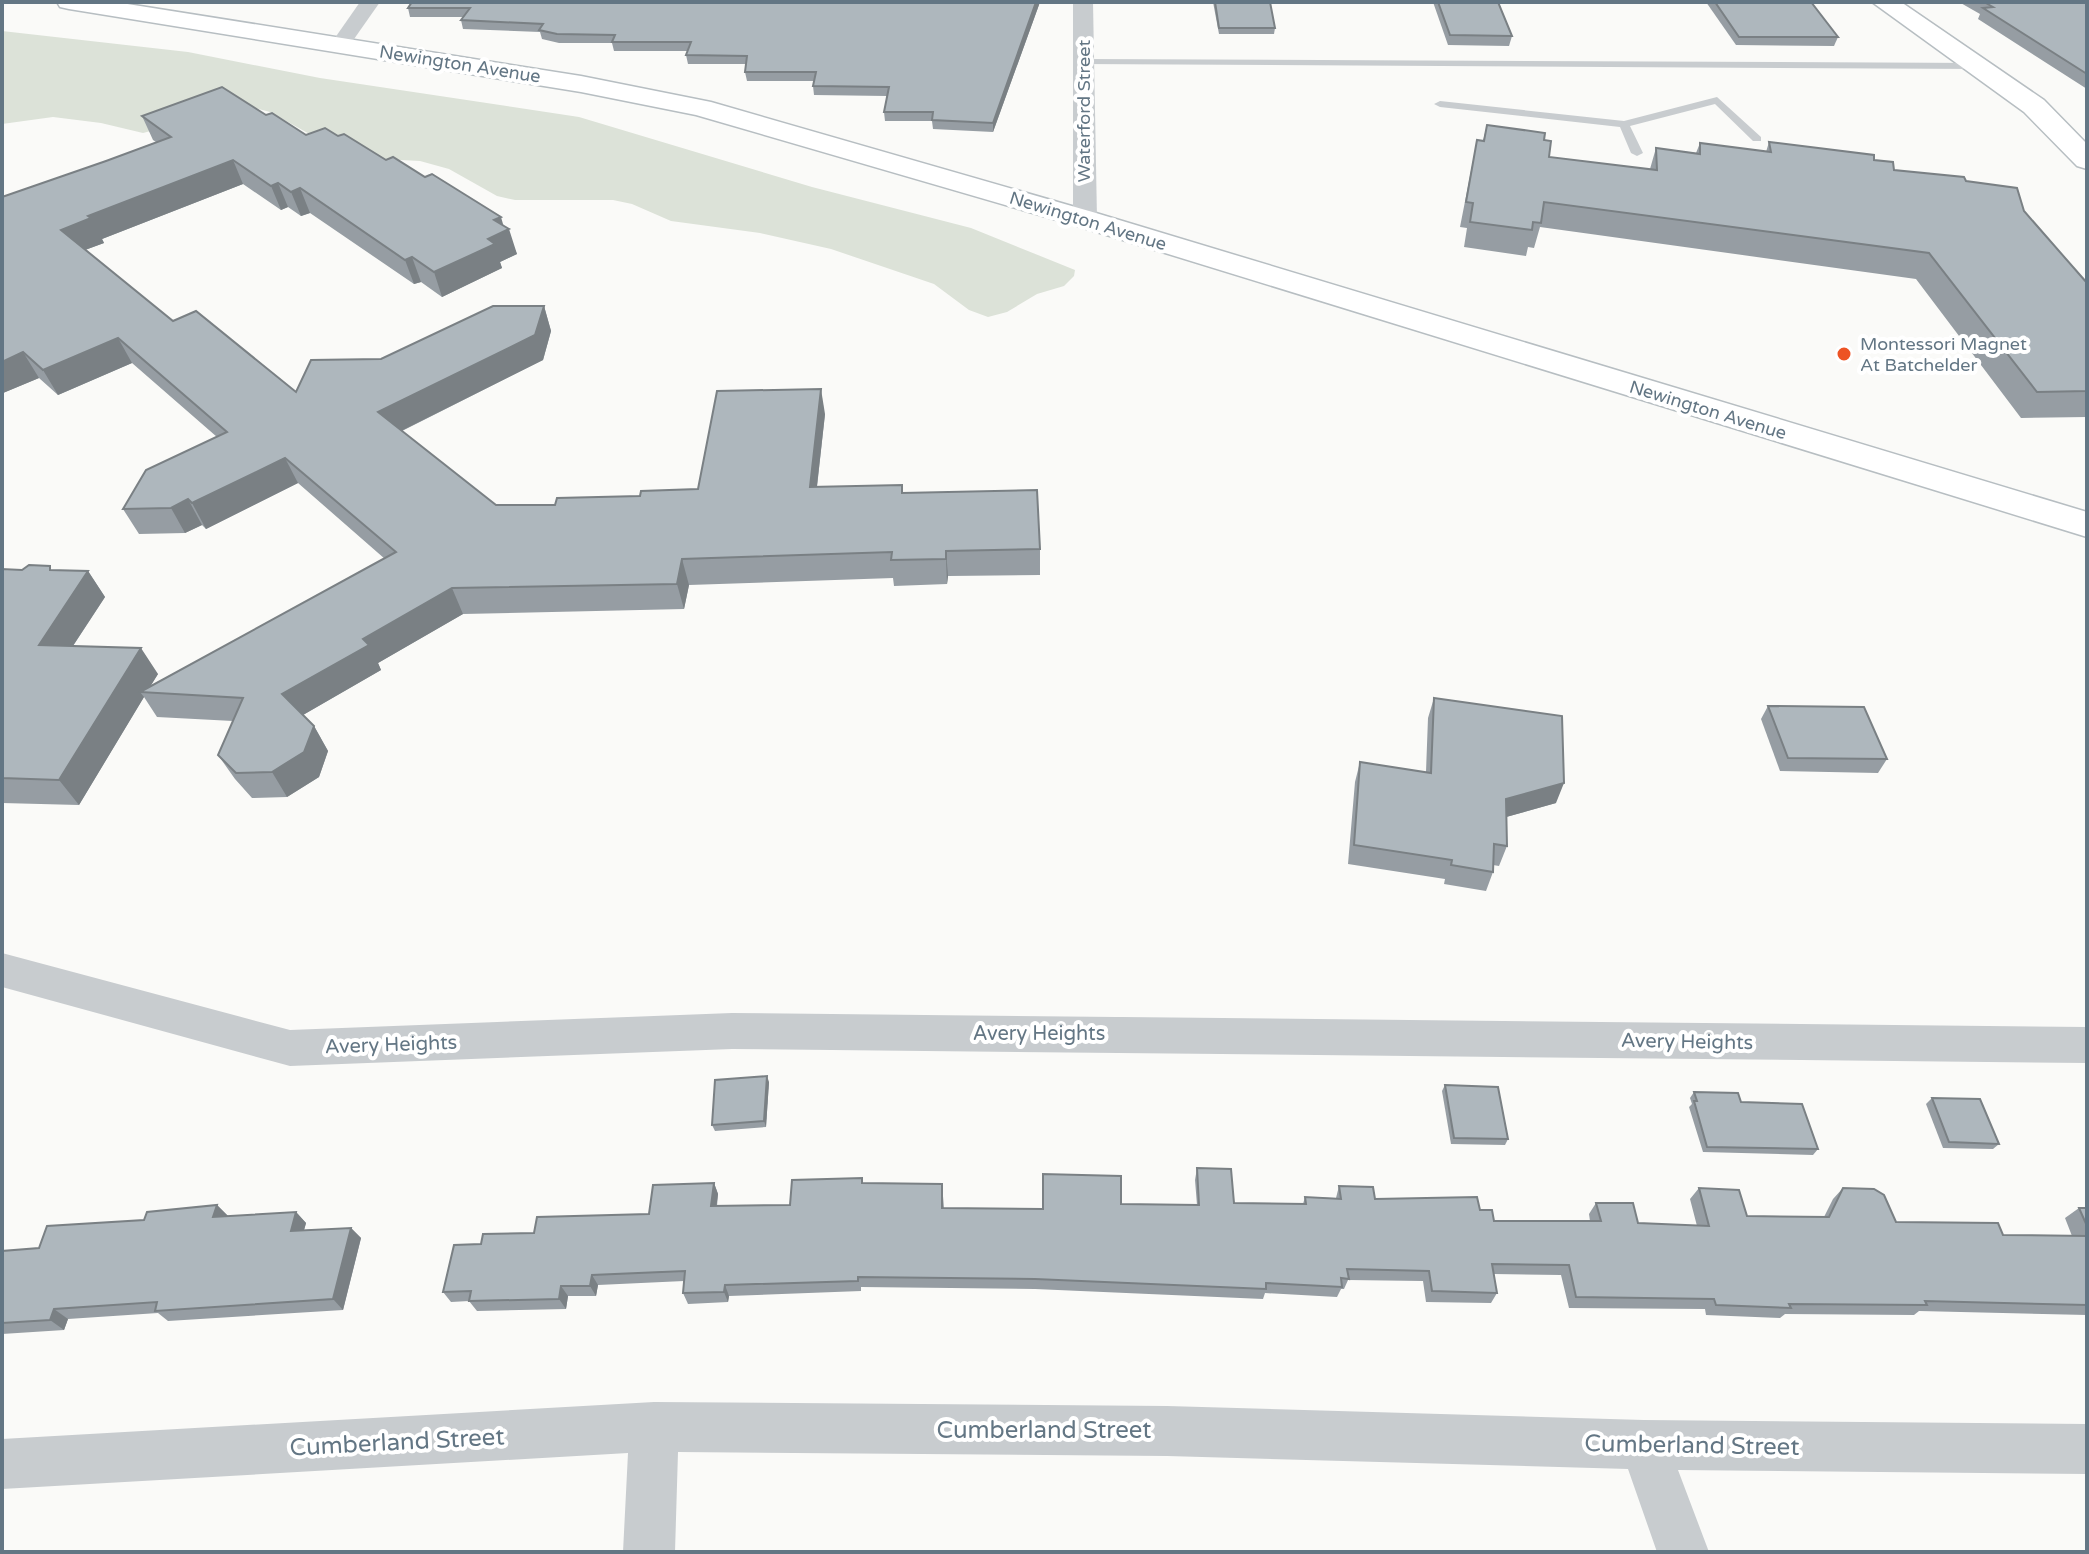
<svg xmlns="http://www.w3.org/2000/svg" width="2089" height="1554" font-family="'Varela Round',sans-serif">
	<rect width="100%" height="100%" fill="#fafaf8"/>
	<!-- green -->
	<path fill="#dce2d8" d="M 2,31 L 188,52 L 320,78 L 579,117 L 812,187 L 971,228 L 1075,270 L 1074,276 L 1064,286 L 1037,294 L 1007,312 L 988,317 L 969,310 L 934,284 L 831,249 L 760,233 L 671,221 L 632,204 L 613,200 L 515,200 L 497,196 L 449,169 L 420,161 L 381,159 L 322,141 L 270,112 L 248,106 L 143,133 L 101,123 L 53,117 L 2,124 Z"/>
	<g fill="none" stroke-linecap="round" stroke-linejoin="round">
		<defs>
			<g id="secondary">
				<path d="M 57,2 L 115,2 L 581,76 L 711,102 L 1096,213 L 2087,512 L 2087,537 L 1074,225 L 696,115 L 581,92 L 69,9 L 60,7 Z"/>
				<path d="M 1872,2 L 1901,2 L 2044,100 L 2087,144 L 2087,169 L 2077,166 L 2024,112 Z"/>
			</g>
		</defs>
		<!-- secondary casing -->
		<use href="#secondary" stroke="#b7bec2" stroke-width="3"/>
		<!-- service -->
		<g fill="#c8cccf" fill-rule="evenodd">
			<path d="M 1084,59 L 1980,63 L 1985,66 L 1980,69 L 1080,64 L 1079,62 Z"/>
			<path d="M 1717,97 L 1761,137 L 1761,141 L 1753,141 L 1715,104 L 1630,126 L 1643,153 L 1637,156 L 1631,153 L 1620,127 L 1440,107 L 1434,104 L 1440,101 L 1624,121 Z"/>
		</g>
		<!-- minor -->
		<g fill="#c8cccf" fill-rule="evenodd">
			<path d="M 360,2 L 380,2 L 347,49 L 333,49 L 330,45 Z"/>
			<path d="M 1073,2 L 1093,2 L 1097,219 L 1094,224 L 1076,224 L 1073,219 Z"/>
			<path d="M 2,953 L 290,1030 L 732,1013 L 2087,1027 L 2087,1063 L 732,1049 L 290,1066 L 2,987 Z"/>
			<path d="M 654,1402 L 1167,1406 L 1644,1420 L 2087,1424 L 2087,1474 L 1678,1470 L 1709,1552 L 1657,1552 L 1628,1469 L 1167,1456 L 678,1452 L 675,1552 L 623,1552 L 628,1453 L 2,1489 L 2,1439 Z"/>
		</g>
		<!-- secondary -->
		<use href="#secondary" fill="#fff" fill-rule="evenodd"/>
	</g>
	<!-- wall -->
	<g fill="#969da3">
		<path d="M 412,2 L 1040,2 L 993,132 L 933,129 L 932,121 L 885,121 L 884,112 L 887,96 L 814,95 L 813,86 L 814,81 L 747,81 L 745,72 L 746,64 L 688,64 L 686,55 L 688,51 L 614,51 L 612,43 L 559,43 L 542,39 L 540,32 L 463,29 L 461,20 L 464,17 L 410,17 L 408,8 Z"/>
		<path d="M 1213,2 L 1270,2 L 1275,28 L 1274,34 L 1219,34 Z"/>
		<path d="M 1433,2 L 1498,2 L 1512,36 L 1509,46 L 1448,45 Z"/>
		<path d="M 1706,2 L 1811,2 L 1838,37 L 1834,46 L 1736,45 Z"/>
		<path d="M 1959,2 L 2087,2 L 2087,89 L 1978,19 L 1980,14 Z"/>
		<path d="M 266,115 L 306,135 L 338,136 L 386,160 L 503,225 L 517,254 L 500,262 L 502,268 L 442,297 L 421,282 L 414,284 L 310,213 L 301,216 L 288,207 L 281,210 L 243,184 L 102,239 L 104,243 L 85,250 L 173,321 L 296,392 L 381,359 L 544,306 L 551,331 L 543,360 L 402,431 L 496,505 L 555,505 L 698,489 L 825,414 L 817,487 L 903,493 L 1040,549 L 1040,575 L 948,576 L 947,584 L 894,586 L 893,578 L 689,585 L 684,609 L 463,614 L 378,663 L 381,670 L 303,715 L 314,726 L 328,751 L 319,777 L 287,797 L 252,798 L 235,779 L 218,755 L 233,721 L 157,717 L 144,697 L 79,805 L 2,803 L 2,569 L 88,571 L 105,597 L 73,646 L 158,674 L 150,686 L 385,559 L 298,483 L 206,529 L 202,525 L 185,533 L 139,534 L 123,509 L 217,437 L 132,363 L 58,395 L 39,378 L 3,393 L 2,197 L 106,161 L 156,142 L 153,140 L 142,116 Z"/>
		<path d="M 1487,125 L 1544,140 L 1549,157 L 1650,169 L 1656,148 L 1696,153 L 1700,143 L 1766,152 L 1769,142 L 1874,160 L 1894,170 L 1966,181 L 2024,211 L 2087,283 L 2087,417 L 2021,418 L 1916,279 L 1540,227 L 1534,248 L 1528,247 L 1526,256 L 1464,247 L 1467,228 L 1460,227 L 1477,140 L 1483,141 Z"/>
		<path d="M 1434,698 L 1556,803 L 1506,817 L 1507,846 L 1499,866 L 1493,865 L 1493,872 L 1486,891 L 1444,884 L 1445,879 L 1348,864 L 1355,782 L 1360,762 L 1426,772 L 1428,718 Z"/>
		<path d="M 1768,706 L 1887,759 L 1878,773 L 1780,771 L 1761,719 Z"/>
		<path d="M 769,1082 L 766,1127 L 715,1131 L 712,1125 Z"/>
		<path d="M 1445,1085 L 1508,1139 L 1505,1145 L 1451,1144 L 1442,1091 Z"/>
		<path d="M 1694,1092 L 1741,1102 L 1818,1149 L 1813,1155 L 1703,1152 L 1689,1107 L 1692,1104 L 1690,1098 Z"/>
		<path d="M 1932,1098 L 1999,1144 L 1993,1149 L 1943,1148 L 1926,1104 Z"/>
		<path d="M 1197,1168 L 1234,1203 L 1303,1204 L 1305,1197 L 1336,1198 L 1339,1186 L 1375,1199 L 1480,1210 L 1494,1221 L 1590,1221 L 1589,1214 L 1596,1203 L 1638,1223 L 1697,1226 L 1690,1199 L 1699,1188 L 1747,1216 L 1824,1217 L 1833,1199 L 1843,1188 L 1896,1222 L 2003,1235 L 2072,1236 L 2065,1218 L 2079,1208 L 2087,1208 L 2087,1315 L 1919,1311 L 1914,1315 L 1785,1314 L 1780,1318 L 1706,1315 L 1705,1309 L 1569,1308 L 1561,1275 L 1494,1274 L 1497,1293 L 1491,1303 L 1426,1302 L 1423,1281 L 1348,1280 L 1344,1289 L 1341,1289 L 1337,1297 L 1265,1293 L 1263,1299 L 1035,1289 L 861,1287 L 861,1291 L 729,1296 L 728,1302 L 688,1304 L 683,1293 L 684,1281 L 598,1285 L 596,1296 L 568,1296 L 566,1309 L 477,1311 L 469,1301 L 451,1302 L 443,1292 L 481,1244 L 534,1233 L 649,1214 L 714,1183 L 718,1194 L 717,1206 L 790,1205 L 862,1178 L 863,1183 L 942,1184 L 944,1208 L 1043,1209 L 1121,1204 L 1197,1205 L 1195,1180 Z"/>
		<path d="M 217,1205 L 228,1216 L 296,1212 L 306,1223 L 304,1230 L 351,1228 L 361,1238 L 343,1310 L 168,1321 L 158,1313 L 68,1319 L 64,1330 L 2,1334 L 2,1251 L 39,1248 L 144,1220 Z"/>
	</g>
	<!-- shaded-wall -->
	<g fill="#7a8084">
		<path d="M 1036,2 L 1040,2 L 993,132 L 993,123 Z"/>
		<path d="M 233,160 L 243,184 L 102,239 L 104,243 L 74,254 L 61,230 L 88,216 Z"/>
		<path d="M 278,183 L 288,207 L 281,210 L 271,186 Z"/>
		<path d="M 300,188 L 310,213 L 301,216 L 291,192 Z"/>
		<path d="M 501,217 L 505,231 L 509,229 L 517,254 L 500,262 L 502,268 L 442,297 L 434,272 L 488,239 L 494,220 Z"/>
		<path d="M 412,257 L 421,282 L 414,284 L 405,260 Z"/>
		<path d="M 544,306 L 551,331 L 543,360 L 389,437 L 378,412 Z"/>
		<path d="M 118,338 L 132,363 L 58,395 L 43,370 Z"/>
		<path d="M 23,352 L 39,378 L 3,393 L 2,399 L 2,362 Z"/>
		<path d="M 821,389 L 825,414 L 814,512 L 810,487 Z"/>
		<path d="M 285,458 L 298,483 L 206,529 L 192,503 Z"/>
		<path d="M 188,499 L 202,525 L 185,533 L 171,508 Z"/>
		<path d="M 946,551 L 948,576 L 947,584 L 946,559 Z"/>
		<path d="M 682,559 L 689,585 L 684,609 L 677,584 Z"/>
		<path d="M 88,571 L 105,597 L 57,670 L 39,645 Z"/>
		<path d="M 452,588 L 463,614 L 378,663 L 381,670 L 296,719 L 282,694 L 363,639 Z"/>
		<path d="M 141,648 L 158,674 L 147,692 L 140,692 L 144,697 L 79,805 L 59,780 Z"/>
		<path d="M 314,726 L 328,751 L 319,777 L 287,797 L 272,772 Z"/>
		<path d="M 1564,783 L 1556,803 L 1499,819 L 1506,799 Z"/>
		<path d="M 767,1076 L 769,1082 L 766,1127 L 764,1121 Z"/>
		<path d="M 714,1183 L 718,1194 L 715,1217 L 711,1206 Z"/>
		<path d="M 217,1205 L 228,1216 L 213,1217 Z"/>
		<path d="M 296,1212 L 306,1223 L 301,1241 L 291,1231 Z"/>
		<path d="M 351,1228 L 361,1238 L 343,1310 L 333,1299 Z"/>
		<path d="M 592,1275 L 598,1285 L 596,1296 L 590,1286 Z"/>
		<path d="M 725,1285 L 729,1296 L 728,1302 L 724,1292 Z"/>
		<path d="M 561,1286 L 568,1296 L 566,1309 L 559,1299 Z"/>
		<path d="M 54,1309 L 68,1319 L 64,1330 L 50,1320 Z"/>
	</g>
	<!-- building -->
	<g fill="#aeb7bd" stroke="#7a8084" stroke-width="2">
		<path d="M 412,2 L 1036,2 L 993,123 L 932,120 L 933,112 L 884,112 L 889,87 L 813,86 L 816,72 L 745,72 L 747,56 L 686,55 L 691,42 L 612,42 L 615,35 L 557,34 L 539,30 L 543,24 L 461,20 L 470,8 L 408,8 Z"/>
		<path d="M 1215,2 L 1270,2 L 1275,28 L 1219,28 Z"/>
		<path d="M 1438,2 L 1498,2 L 1512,36 L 1450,35 Z"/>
		<path d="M 1715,2 L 1811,2 L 1838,37 L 1739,37 Z"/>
		<path d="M 1984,2 L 2087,2 L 2087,74 L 1983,8 L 1993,7 Z"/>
		<path d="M 222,87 L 266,115 L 272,113 L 306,135 L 325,128 L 338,136 L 344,134 L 386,160 L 393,157 L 425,177 L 432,174 L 501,217 L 494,220 L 509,229 L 488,239 L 495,244 L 434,272 L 412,257 L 405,260 L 300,188 L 291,192 L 278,183 L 271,186 L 233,160 L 88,216 L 91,218 L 61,230 L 173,321 L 196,311 L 296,392 L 311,360 L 381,359 L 493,306 L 544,306 L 535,335 L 378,412 L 496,505 L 555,505 L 557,498 L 640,496 L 641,491 L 698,489 L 717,391 L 821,389 L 810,487 L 902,485 L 902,493 L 1037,490 L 1040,549 L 946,551 L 946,559 L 891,560 L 892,552 L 682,559 L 677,584 L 452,588 L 363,639 L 369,645 L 282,694 L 314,726 L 304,752 L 272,772 L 236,773 L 218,755 L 243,698 L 140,692 L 396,552 L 285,458 L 192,503 L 188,499 L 171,508 L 123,509 L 146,470 L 227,432 L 118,338 L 43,370 L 23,352 L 2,362 L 2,197 L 106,161 L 171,137 L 142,116 Z"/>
		<path d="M 1487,125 L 1545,133 L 1544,140 L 1551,141 L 1549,157 L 1657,170 L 1656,148 L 1700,154 L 1700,143 L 1771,152 L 1769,142 L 1874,155 L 1874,160 L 1893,162 L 1894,170 L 1964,177 L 1966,181 L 2017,188 L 2024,211 L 2087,283 L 2087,391 L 2037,392 L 1929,253 L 1544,202 L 1541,223 L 1533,222 L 1532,230 L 1470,222 L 1473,203 L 1466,202 L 1477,140 L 1484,141 Z"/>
		<path d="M 29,565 L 50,566 L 50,570 L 88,571 L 39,645 L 141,648 L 59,780 L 2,778 L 2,569 L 22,570 Z"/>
		<path d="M 1434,698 L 1562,716 L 1564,783 L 1506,799 L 1507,846 L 1494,844 L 1493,872 L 1451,865 L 1452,860 L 1354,845 L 1360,762 L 1431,773 Z"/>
		<path d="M 1768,706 L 1864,707 L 1887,759 L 1788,758 Z"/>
		<path d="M 767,1076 L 764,1121 L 712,1125 L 715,1080 Z"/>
		<path d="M 1445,1085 L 1498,1087 L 1508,1139 L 1454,1138 Z"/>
		<path d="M 1694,1092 L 1738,1093 L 1741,1102 L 1802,1104 L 1818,1149 L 1707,1147 L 1694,1101 L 1697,1101 Z"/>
		<path d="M 1932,1098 L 1980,1099 L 1999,1144 L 1949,1142 Z"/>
		<path d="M 1197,1168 L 1231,1169 L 1234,1203 L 1306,1204 L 1305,1197 L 1341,1199 L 1339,1186 L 1373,1187 L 1375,1199 L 1477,1197 L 1480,1210 L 1492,1210 L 1494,1221 L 1601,1221 L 1596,1203 L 1633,1203 L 1638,1223 L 1709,1226 L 1699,1188 L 1739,1190 L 1747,1216 L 1829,1217 L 1843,1188 L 1874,1189 L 1884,1195 L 1896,1222 L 1998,1223 L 2003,1235 L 2087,1236 L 2087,1305 L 1925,1301 L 1927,1305 L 1789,1304 L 1791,1308 L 1716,1305 L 1714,1299 L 1576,1297 L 1569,1265 L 1492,1264 L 1497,1293 L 1432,1291 L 1429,1271 L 1347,1269 L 1349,1279 L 1341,1278 L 1342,1287 L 1266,1283 L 1266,1289 L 1035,1279 L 858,1277 L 858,1281 L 725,1285 L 724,1292 L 683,1293 L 685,1271 L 592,1275 L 590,1286 L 561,1286 L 559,1299 L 469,1301 L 471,1291 L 443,1292 L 454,1245 L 481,1244 L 483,1234 L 534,1233 L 537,1217 L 649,1214 L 653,1185 L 714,1183 L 711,1206 L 790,1205 L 792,1180 L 862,1178 L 862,1183 L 942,1184 L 942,1208 L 1043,1209 L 1043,1174 L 1121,1176 L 1121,1204 L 1199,1205 Z"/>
		<path d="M 217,1205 L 213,1217 L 296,1212 L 291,1231 L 351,1228 L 333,1299 L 155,1311 L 157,1302 L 54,1309 L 50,1320 L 2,1323 L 2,1251 L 39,1248 L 47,1226 L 144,1220 L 147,1212 Z"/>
		<path d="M 2079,1208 L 2087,1208 L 2087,1226 Z"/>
	</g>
	<!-- markers -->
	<circle fill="#ed5324" stroke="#fff" stroke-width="3" cx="1844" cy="354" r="8"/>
	<g text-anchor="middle" stroke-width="8" stroke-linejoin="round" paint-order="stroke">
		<!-- far-street labels -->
		<g font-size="18" fill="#637684" stroke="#fff">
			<text transform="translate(460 64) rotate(9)" y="6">Newington Avenue</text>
			<text transform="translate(1084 111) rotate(-90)" y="6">Waterford Street</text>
			<text transform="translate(1088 221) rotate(17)" y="6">Newington Avenue</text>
			<text transform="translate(1708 410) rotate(17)" y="6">Newington Avenue</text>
		</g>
		<!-- far-poi labels -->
		<g font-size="18" fill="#637684" stroke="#fff" text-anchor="start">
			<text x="1860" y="350">Montessori Magnet<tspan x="1860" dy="21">At Batchelder</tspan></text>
		</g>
		<!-- street labels -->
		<g font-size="20" fill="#637684" stroke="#fff">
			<text x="1039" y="1040">Avery Heights</text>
			<text transform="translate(1687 1041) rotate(1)" y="7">Avery Heights</text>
			<text transform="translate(391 1044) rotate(-2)" y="7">Avery Heights</text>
		</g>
		<!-- near-street labels -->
		<g font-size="24" fill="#637684" stroke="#fff">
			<text x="1044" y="1438">Cumberland Street</text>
			<text transform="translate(397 1442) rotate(-3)" y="8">Cumberland Street</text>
			<text transform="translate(1692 1445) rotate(1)" y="8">Cumberland Street</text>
		</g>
	</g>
	<!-- border -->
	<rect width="2089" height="1554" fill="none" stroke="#637684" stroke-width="8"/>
</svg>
